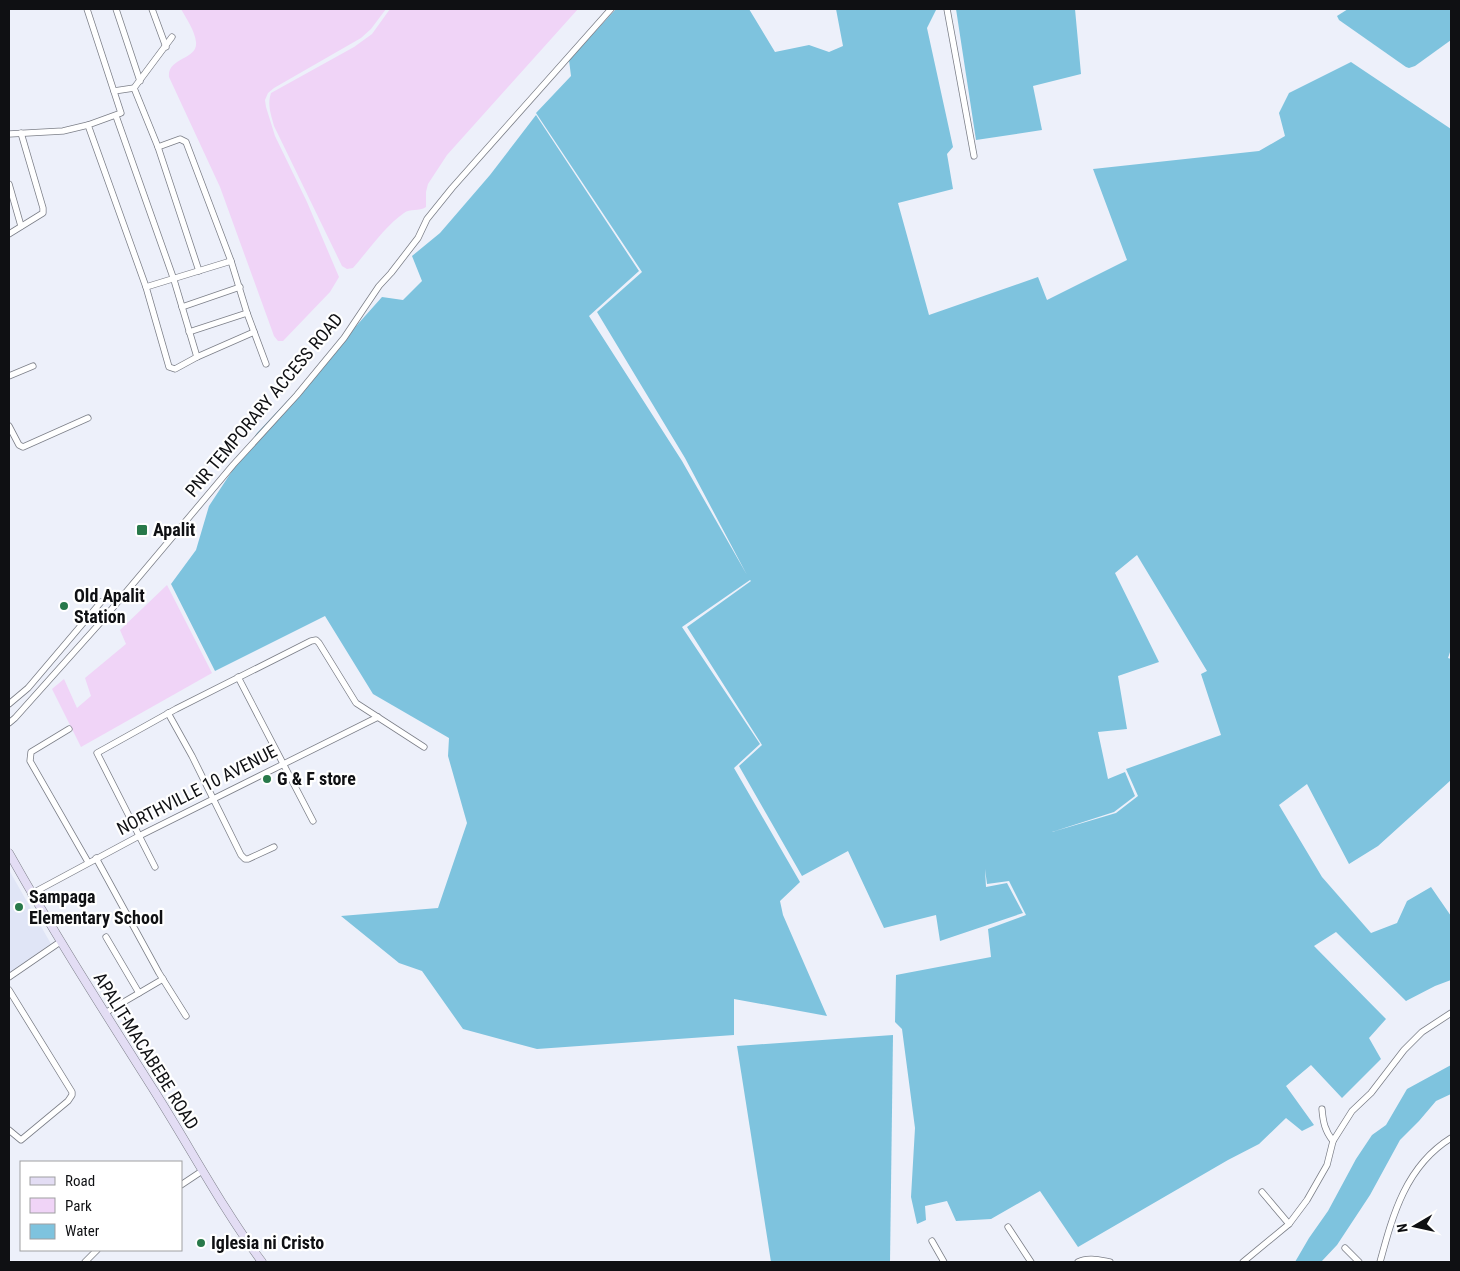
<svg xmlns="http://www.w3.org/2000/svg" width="1460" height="1271" font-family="'Roboto Condensed',sans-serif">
	<rect width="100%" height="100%" fill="#edf0fa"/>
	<!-- built -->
	<path fill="#e0e5f6" d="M 9,870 L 51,944 L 9,974 Z"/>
	<!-- green -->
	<g fill="#f0d4f7">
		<path d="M 181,9 L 386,9 L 371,29 L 361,38 L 274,88 L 268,93 L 265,100 L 266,107 L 275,136 L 307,202 L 339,277 L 330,292 L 283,341 L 278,341 L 274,336 L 220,187 L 169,77 C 167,57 198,60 196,42 C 195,31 186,18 181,9 Z"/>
		<path d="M 390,9 L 578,9 L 447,155 L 428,184 L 426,192 L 426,207 C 419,212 410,208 404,213 C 386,225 367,252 353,268 L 347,269 L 342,266 L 274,126 C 271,114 267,105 271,93 L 354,47 L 372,34 Z"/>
		<path d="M 167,585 L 212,673 L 81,747 L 52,689 L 64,679 L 77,708 L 91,696 L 85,678 L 126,644 L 120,630 Z"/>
	</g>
	<!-- water -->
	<g fill="#7ec3de" fill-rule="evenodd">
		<path d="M 616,9 L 749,9 L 775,52 L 809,45 L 829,52 L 843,46 L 836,9 L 938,9 L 936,10 L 927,28 L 953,147 L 947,154 L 953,189 L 898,203 L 929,315 L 1038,277 L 1047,300 L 1127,260 L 1093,169 L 1259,151 L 1285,136 L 1279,113 L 1289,93 L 1351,62 L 1451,129 L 1451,649 L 1448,658 L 1451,659 L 1451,780 L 1378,846 L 1349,864 L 1307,784 L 1279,805 L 1322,877 L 1371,933 L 1397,923 L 1407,901 L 1431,887 L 1451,916 L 1451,980 L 1435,986 L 1406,1001 L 1336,932 L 1314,946 L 1386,1019 L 1369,1038 L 1381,1059 L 1342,1098 L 1311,1065 L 1286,1086 L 1314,1125 L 1302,1131 L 1286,1118 L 1259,1144 L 1228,1160 L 1078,1247 L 1040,1191 L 991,1219 L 956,1221 L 947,1201 L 925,1206 L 926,1220 L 917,1224 L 911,1197 L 915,1128 L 902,1029 L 895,1022 L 896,975 L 991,957 L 988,929 L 1026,915 L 1009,881 L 987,884 L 985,869 L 986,887 L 1007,883 L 1023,913 L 940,941 L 936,915 L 884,928 L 848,851 L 802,876 L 739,766 L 762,745 L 687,627 L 751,581 L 750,580 L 682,627 L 760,744 L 734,768 L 800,882 L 780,901 L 783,915 L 827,1016 L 734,999 L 734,1035 L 537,1049 L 463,1029 L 422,971 L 399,963 L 341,916 L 438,908 L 467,823 L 448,756 L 449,738 L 373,694 L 325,616 L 215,671 L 171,584 L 196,550 L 209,506 L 257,433 L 325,361 L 382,297 L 403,300 L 422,281 L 412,256 L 440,233 L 490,175 L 536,115 L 639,271 L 589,316 L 682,461 L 747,575 L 685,458 L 597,312 L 642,272 L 536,113 L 571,76 L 569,60 ZM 1137,555 L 1207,671 L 1201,674 L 1221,735 L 1126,769 L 1138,796 L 1116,813 L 1052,832 L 1114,812 L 1135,796 L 1125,772 L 1108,779 L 1098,732 L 1127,729 L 1118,676 L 1159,662 L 1115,573 Z"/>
		<path d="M 956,9 L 1075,9 L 1081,74 L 1033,86 L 1042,130 L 976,140 Z"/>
		<path d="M 1348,9 L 1451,9 L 1451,40 L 1415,66 L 1409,68 L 1406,67 L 1339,20 L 1337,16 Z"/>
		<path d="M 893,1035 L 890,1262 L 771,1262 L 737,1046 Z"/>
		<path d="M 1451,1065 L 1451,1094 L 1436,1101 L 1419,1121 L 1400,1140 L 1370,1195 L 1337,1245 L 1321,1262 L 1295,1262 L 1309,1238 L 1328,1211 L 1356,1159 L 1372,1135 L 1386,1125 L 1407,1089 Z"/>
	</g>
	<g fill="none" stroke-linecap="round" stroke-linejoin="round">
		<defs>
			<g id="street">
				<path d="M 87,9 L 121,113 L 88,125 L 146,287 L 169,367 L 175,369 L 197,357 L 254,332"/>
				<path d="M 116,9 L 140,81"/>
				<path d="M 152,9 L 166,47"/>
				<path d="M 947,9 L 974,156"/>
				<path d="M 134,88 L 158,147 L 199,271"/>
				<path d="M 114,91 L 134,88 L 172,37"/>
				<path d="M 116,116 L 174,280 L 197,357"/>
				<path d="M 9,134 L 63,131 L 88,125"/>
				<path d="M 158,147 L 180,139 L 186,142 L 231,261 L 247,313 L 266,364"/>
				<path d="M 9,184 L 21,226"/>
				<path d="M 9,234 L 43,213 L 43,208 L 21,133"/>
				<path d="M 146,287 L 231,261"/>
				<path d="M 182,307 L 240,287"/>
				<path d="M 189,332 L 247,313"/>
				<path d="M 9,376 L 33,366"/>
				<path d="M 9,426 L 19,445 L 23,447 L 88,418"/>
				<path d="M 238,677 L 313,821"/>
				<path d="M 9,704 L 28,688 L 101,602"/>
				<path d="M 168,713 L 192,756 L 241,855 L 245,859 L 248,859 L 274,847"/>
				<path d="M 9,723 L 15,718 L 100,623 L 233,465 L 297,395 L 344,338 L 379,286 L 391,273 L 418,238 L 427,219 L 452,188 L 611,9"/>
				<path d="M 69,729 L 31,752 L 30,761 L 88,862"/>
				<path d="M 96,858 L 159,973 L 186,1016"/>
				<path d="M 155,867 L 97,753 L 176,709 L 311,641 L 316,640 L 319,643 L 356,703 L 424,747"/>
				<path d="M 31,894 L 139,836 L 378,717"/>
				<path d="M 106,937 L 139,993"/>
				<path d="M 9,977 L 60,942"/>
				<path d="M 9,990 L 72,1092 L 72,1095 L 68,1101 L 21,1140 L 9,1130"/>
				<path d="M 105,1013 L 163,979"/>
				<path d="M 1322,1109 C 1323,1122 1325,1131 1333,1141"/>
				<path d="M 181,1185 L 202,1171"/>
				<path d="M 1262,1192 L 1289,1224"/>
				<path d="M 1008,1227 L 1031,1262"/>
				<path d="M 932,1241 L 944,1262"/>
				<path d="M 1345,1248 L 1359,1262"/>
				<path d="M 85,1262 L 97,1250"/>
				<path d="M 1078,1262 C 1088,1257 1099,1260 1110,1262"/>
				<path d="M 1243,1262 L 1289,1224 L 1307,1200 L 1327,1165 L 1333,1141 L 1352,1111 L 1371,1093 L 1404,1050 L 1422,1032 L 1451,1013"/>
				<path d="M 1380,1262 C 1393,1214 1406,1166 1451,1138"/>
			</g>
			<path id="secondary" d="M 9,853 C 55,935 105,1013 155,1092 C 191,1149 222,1208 262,1262"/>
		</defs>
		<!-- street casing -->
		<use href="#street" stroke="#7c7f88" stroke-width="7"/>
		<!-- secondary casing -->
		<use href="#secondary" stroke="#7c7f88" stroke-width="9"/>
		<!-- street -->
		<use href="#street" stroke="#fff" stroke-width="5.5"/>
		<!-- secondary -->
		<use href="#secondary" stroke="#e3ddf4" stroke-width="8"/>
	</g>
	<!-- markers -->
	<g fill="#28794a" stroke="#fff" stroke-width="2">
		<rect x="136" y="524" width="12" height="12" rx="2.5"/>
		<circle cx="64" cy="606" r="5"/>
		<circle cx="267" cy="779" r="5"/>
		<circle cx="19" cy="907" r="5"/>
		<circle cx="201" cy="1243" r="5"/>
	</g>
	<g text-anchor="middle" stroke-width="4.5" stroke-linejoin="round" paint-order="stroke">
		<!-- street labels -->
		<g font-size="18" fill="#0f1013" stroke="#fff">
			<text transform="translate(264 405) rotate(-50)" y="6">PNR TEMPORARY ACCESS ROAD</text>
			<text transform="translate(197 790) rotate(-27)" y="6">NORTHVILLE 10 AVENUE</text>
			<text transform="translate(146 1051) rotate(58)" y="6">APALIT-MACABEBE ROAD</text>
		</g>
		<!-- poi labels -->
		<g font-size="18" font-weight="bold" fill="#0f1013" stroke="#fff" text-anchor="start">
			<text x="153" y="536">Apalit</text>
			<text x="74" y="602">Old Apalit<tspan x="74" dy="21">Station</tspan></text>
			<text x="277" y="785">G &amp; F store</text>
			<text x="29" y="903">Sampaga<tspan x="29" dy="21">Elementary School</tspan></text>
			<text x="211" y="1249">Iglesia ni Cristo</text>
		</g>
	</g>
	<!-- border -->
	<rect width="1460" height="1271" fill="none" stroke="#0f1013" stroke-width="20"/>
	<!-- legend -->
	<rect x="20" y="1161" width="162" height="90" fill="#ffffff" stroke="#9f9fa1"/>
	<rect x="30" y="1177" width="25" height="8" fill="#e3ddf4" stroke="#9f9fa1"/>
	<text x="65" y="1186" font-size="15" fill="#0f1013">Road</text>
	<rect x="30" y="1198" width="25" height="15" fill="#f0d4f7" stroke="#9f9fa1"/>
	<text x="65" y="1211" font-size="15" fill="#0f1013">Park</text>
	<rect x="30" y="1224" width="25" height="15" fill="#7ec3de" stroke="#9f9fa1"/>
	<text x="65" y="1236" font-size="15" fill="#0f1013">Water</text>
	<!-- north arrow -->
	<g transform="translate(1415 1226) rotate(261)" stroke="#ffffff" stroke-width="4" paint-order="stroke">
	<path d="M0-4L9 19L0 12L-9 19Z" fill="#0f1013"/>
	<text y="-8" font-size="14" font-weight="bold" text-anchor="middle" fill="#0f1013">N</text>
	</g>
</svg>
